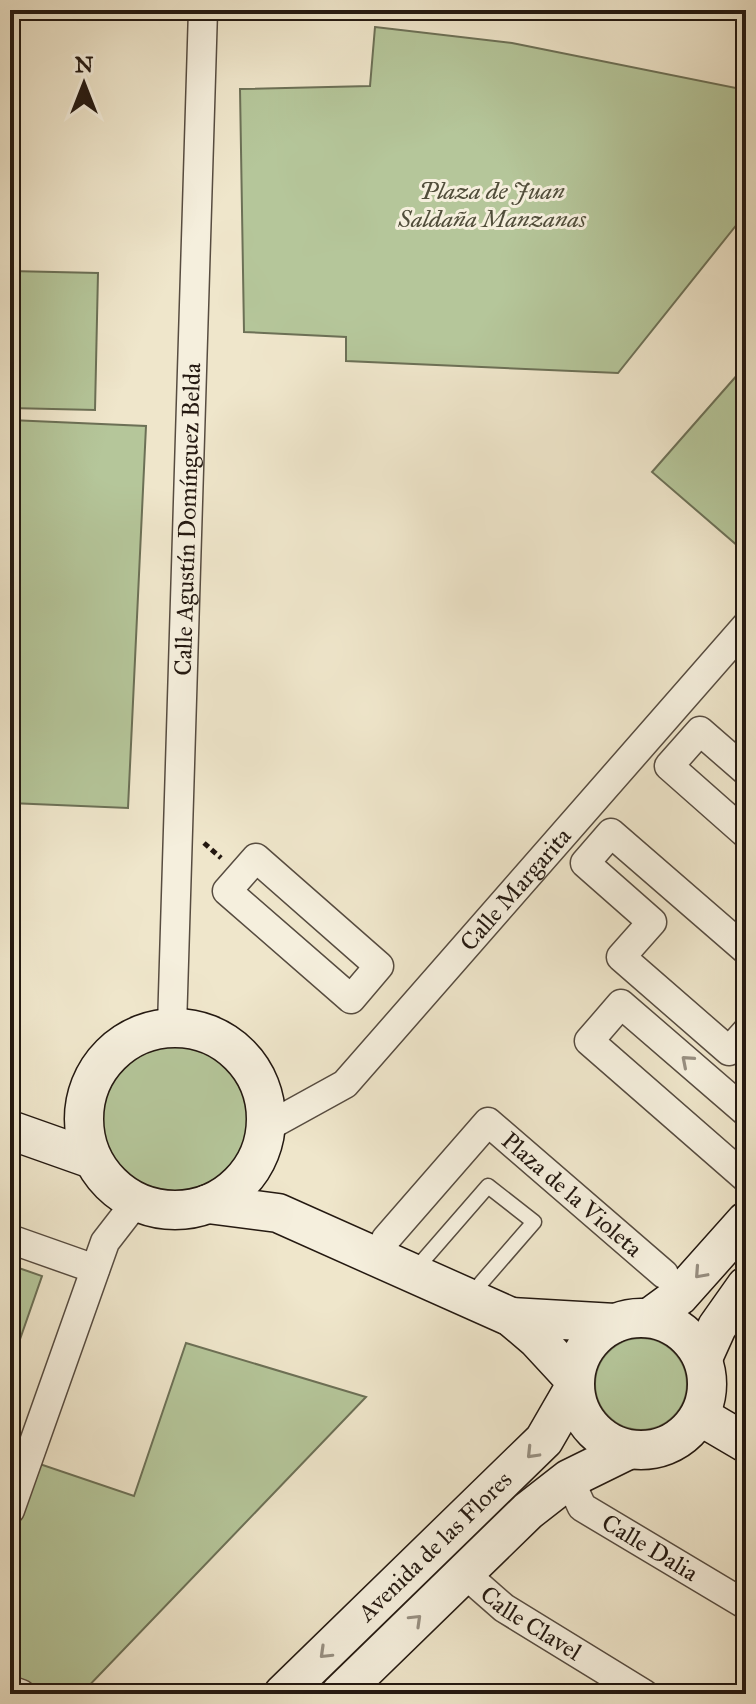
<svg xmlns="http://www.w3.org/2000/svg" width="756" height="1704" font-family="'IM FELL Great Primer',serif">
	<rect width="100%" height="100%" fill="#efe6cb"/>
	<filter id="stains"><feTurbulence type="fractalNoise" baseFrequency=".0025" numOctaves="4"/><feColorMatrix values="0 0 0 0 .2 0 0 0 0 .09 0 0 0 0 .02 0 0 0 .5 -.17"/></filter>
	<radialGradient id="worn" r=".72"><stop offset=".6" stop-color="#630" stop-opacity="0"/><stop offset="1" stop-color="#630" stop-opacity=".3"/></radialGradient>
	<!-- green -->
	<g fill="#b5c69a" stroke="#6c7056" stroke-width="2">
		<path d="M 375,27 L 512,43 L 746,90 L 746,213 L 618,373 L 346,361 L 346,337 L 244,332 L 240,89 L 370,86 Z"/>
		<path d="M 10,271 L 98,273 L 95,410 L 10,408 Z"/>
		<path d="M 746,365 L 746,553 L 652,472 Z"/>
		<path d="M 10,420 L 146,426 L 128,808 L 10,803 Z"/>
		<circle cx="173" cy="1120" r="78"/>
		<path d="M 10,1265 L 42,1276 L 10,1368 Z"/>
		<circle cx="641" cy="1384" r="46"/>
		<path d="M 186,1343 L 366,1397 L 81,1694 L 21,1694 L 10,1690 L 10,1510 L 28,1460 L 134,1496 Z"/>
	</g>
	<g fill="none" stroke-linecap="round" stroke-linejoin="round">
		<defs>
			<path id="lane" d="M 414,1271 L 488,1186 L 534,1222 L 481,1283 L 474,1300"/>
			<g id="street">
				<path d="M 746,771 L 700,731 L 669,766 L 746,834"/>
				<path d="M 256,858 L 379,966 L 351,999 L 227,891 Z"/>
				<path d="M 746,950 L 611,833 L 585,863 L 652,922 L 621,957 L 729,1051 L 746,1032"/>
				<path id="s1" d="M 172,1027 L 203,10"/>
				<path d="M 746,1112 L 621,1004 L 589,1041 L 746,1178"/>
				<path id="s2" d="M 267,1127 L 345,1084 L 746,626"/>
				<path d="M 10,1239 L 95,1269"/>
				<path id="s3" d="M 386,1239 L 488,1122 L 664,1274"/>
				<path id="s4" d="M 569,1479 L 582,1507 L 746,1605"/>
				<path d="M 10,1510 L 105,1242 L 136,1202"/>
				<path id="s5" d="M 464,1573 L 504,1608 L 644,1694"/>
				<path d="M 10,1690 L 21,1694"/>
			</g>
			<g id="secondary">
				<circle cx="175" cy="1119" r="91"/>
				<path d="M 10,1130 L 92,1159"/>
				<path d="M 208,1204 L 278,1213 L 511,1317 L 537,1339 L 574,1379"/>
				<path d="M 511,1317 L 615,1323"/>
				<circle cx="641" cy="1384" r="66"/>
				<path d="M 649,1318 L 679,1296 L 746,1221"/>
				<path d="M 703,1358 L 717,1327 L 746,1286"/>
				<path d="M 700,1416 L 746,1443"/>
				<path id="s6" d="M 283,1694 L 544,1440 L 574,1388"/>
				<path d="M 340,1694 L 528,1511 L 569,1479 L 628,1450"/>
			</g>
		</defs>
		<!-- lane casing -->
		<use href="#lane" stroke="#574c40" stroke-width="17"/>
		<!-- street casing -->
		<use href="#street" stroke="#574c40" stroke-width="31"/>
		<!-- secondary casing -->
		<use href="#secondary" stroke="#241911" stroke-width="41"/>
		<!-- path -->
		<path stroke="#241911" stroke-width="5" stroke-dasharray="6 4" stroke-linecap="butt" d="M 204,843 L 221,858"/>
		<!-- lane -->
		<use href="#lane" stroke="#f5efdd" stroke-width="14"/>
		<!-- street -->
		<use href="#street" stroke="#f5efdd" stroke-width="28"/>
		<!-- secondary -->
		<use href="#secondary" stroke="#f5efdd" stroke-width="38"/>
	</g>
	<!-- one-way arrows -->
	<defs><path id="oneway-chevron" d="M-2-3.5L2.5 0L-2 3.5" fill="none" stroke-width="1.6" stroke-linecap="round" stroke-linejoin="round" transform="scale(2)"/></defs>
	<g stroke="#978f81">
		<use href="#oneway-chevron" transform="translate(687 1061) rotate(-139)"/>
		<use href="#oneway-chevron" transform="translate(700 1273) rotate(132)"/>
		<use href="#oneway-chevron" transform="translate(532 1453) rotate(134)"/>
		<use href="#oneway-chevron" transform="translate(416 1620) rotate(-44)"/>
		<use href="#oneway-chevron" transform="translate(325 1653) rotate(136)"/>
	</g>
	<g text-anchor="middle" stroke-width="6" stroke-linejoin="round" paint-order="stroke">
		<!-- park labels -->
		<g font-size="24" font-style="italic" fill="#504d3a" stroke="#f5efdd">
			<text x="492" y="199">Plaza de Juan<tspan x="492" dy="28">Saldaña Manzanas</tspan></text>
		</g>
		<!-- street labels -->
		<g font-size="24" fill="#241911" stroke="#f5efdd">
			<text dy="8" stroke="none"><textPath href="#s1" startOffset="508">Calle Agustín Domínguez Belda</textPath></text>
			<text dy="8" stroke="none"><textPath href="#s2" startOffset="348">Calle Margarita</textPath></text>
			<text dy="8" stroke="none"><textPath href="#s3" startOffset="266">Plaza de la Violeta</textPath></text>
			<text dy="8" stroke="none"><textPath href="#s6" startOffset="212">Avenida de las Flores</textPath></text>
			<text dy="8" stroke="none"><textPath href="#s4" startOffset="110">Calle Dalia</textPath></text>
			<text dy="8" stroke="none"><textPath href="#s5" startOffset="84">Calle Clavel</textPath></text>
		</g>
	</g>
	<!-- margin -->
	<rect width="756" height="1704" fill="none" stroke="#efe6cb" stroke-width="40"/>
	<rect x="12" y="12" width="732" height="1680" fill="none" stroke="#241911" stroke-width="4"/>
	<rect x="20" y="20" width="716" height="1664" fill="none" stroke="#241911" stroke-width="2"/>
	<!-- north arrow -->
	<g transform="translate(84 84)" stroke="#f5efdd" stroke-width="6" paint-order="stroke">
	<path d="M0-6L14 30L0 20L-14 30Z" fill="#241911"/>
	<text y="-12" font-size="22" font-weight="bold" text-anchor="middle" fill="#241911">N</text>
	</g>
	<rect width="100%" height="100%" filter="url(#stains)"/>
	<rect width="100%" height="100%" fill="url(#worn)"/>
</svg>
